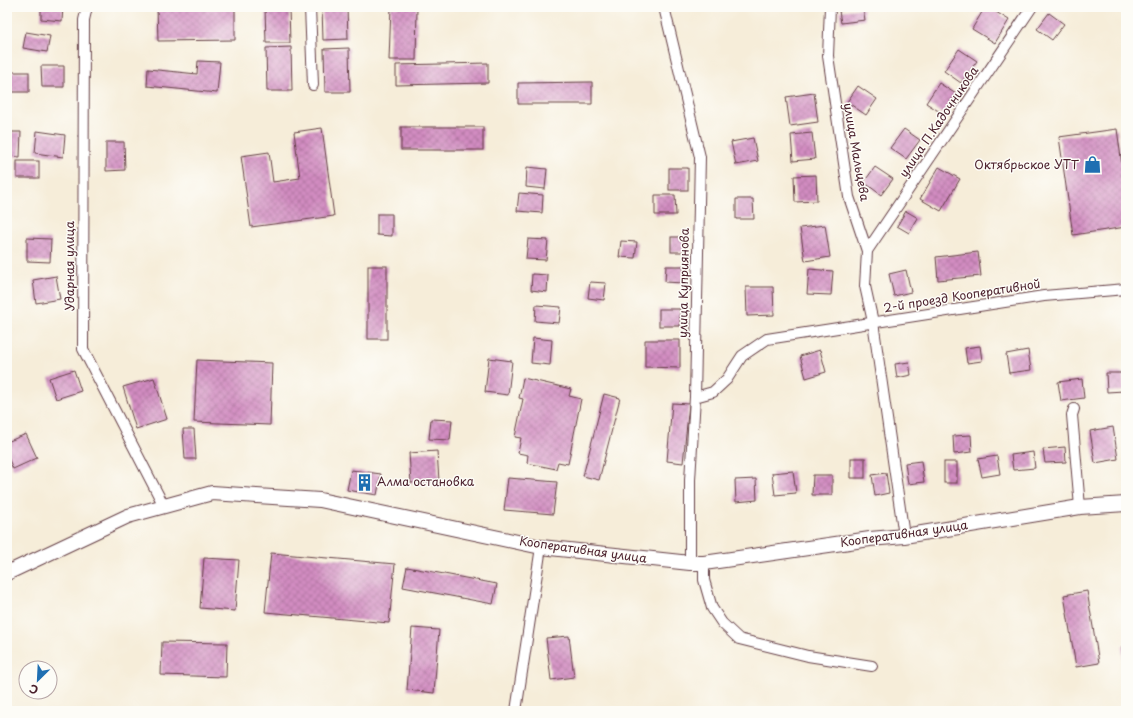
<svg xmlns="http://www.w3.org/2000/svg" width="1133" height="718" font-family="'Playpen Sans',sans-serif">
	<defs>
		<pattern id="building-cross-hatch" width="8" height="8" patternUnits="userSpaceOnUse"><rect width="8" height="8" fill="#d28cc1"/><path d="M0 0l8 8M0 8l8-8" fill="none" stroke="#ac729d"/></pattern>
	</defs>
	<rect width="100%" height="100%" fill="#fdfcf7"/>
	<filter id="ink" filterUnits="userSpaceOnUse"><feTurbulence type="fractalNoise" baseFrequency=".025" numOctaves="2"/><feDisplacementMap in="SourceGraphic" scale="8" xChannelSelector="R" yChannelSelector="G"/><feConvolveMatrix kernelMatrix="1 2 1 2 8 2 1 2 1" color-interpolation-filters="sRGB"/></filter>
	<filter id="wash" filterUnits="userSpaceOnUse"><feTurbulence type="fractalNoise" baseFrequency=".012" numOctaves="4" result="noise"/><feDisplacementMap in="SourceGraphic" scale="16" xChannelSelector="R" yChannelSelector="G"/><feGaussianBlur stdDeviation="0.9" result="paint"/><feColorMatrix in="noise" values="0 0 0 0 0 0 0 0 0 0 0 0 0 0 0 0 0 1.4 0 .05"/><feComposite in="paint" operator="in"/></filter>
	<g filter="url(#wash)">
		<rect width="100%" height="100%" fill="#f6edd9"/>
		<g id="blocks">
			<!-- building -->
			<g fill="url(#building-cross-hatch)">
				<path d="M 41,7 L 63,7 L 62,21 L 41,19 Z"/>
				<path d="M 157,7 L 235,7 L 235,40 L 158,41 Z"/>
				<path d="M 265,7 L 289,7 L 290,43 L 266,43 Z"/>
				<path d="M 322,7 L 347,7 L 348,39 L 323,40 Z"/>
				<path d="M 391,7 L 417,7 L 416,60 L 389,60 Z"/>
				<path d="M 985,7 L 988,7 L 1009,20 L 995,43 L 972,29 Z"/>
				<path d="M 863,8 L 865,20 L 841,23 L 839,11 Z"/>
				<path d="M 1049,13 L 1064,24 L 1052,40 L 1037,29 Z"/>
				<path d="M 26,32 L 50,36 L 47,52 L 23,48 Z"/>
				<path d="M 291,47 L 292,91 L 267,91 L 266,48 Z"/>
				<path d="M 349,48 L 350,92 L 325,92 L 324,49 Z"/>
				<path d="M 959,49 L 977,61 L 961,83 L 944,71 Z"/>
				<path d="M 198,61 L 220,62 L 217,93 L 147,86 L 148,69 L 197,74 Z"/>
				<path d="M 488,63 L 488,83 L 396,85 L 396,65 Z"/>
				<path d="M 41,66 L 64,66 L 64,87 L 42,87 Z"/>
				<rect x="7" y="72" width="22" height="20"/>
				<path d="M 592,82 L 592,104 L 518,104 L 518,83 Z"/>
				<path d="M 939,83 L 956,94 L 943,114 L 926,103 Z"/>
				<path d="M 858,86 L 877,99 L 866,115 L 847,102 Z"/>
				<path d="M 814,93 L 818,122 L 790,126 L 786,97 Z"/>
				<rect x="401" y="127" width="82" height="23"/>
				<path d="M 322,128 L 334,216 L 251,227 L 241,156 L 269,152 L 273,182 L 300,178 L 294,132 Z"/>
				<path d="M 904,129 L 920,140 L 906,159 L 890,148 Z"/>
				<path d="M 1117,129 L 1126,194 L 1126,227 L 1073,235 L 1059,137 Z"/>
				<path d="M 37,131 L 65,135 L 63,157 L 35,153 Z"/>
				<path d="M 7,132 L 21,132 L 20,157 L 7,156 Z"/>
				<path d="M 812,133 L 815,159 L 793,161 L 791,135 Z"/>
				<path d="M 753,138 L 758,161 L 736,165 L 731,142 Z"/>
				<path d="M 106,142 L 124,142 L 125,170 L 106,171 Z"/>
				<rect x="17" y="161" width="22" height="17"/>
				<path d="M 527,167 L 547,169 L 545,189 L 526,187 Z"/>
				<path d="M 875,167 L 893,179 L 881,195 L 864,182 Z"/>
				<path d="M 939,167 L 960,179 L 941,211 L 920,199 Z"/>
				<rect x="669" y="168" width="19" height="22"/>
				<path d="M 816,175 L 817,201 L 795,202 L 794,176 Z"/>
				<path d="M 519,193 L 543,195 L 542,213 L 517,211 Z"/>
				<path d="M 655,195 L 675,195 L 676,215 L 655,215 Z"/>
				<path d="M 736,199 L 753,199 L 754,219 L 736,219 Z"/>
				<path d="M 906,211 L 918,218 L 909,233 L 897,226 Z"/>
				<path d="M 377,214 L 392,214 L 392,236 L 377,235 Z"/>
				<path d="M 825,225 L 830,257 L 805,261 L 800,228 Z"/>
				<rect x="671" y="237" width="13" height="15"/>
				<path d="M 27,238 L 51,239 L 50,262 L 27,261 Z"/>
				<path d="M 528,239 L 548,240 L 546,260 L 526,259 Z"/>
				<path d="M 621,241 L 637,242 L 635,258 L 619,257 Z"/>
				<path d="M 978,252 L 981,276 L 938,280 L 936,257 Z"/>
				<rect x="368" y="266" width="19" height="73"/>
				<path d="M 666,266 L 684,266 L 683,283 L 665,282 Z"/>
				<path d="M 809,269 L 833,271 L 831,295 L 807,294 Z"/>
				<path d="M 906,270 L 911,292 L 894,296 L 889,274 Z"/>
				<path d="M 532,274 L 548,275 L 547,292 L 531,290 Z"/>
				<path d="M 56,276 L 60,299 L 36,303 L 33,280 Z"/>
				<path d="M 590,282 L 606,283 L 604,300 L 588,298 Z"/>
				<path d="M 746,287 L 773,287 L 774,315 L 747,316 Z"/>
				<path d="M 536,305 L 561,307 L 559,323 L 535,321 Z"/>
				<rect x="659" y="309" width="21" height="17"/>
				<path d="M 533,338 L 552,340 L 550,365 L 531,363 Z"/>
				<path d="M 645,340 L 680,340 L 680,368 L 645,367 Z"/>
				<path d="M 980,346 L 982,361 L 967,363 L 965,348 Z"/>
				<path d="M 820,350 L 826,372 L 806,378 L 800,356 Z"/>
				<path d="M 1028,350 L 1031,370 L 1009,373 L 1006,354 Z"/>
				<path d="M 489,358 L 512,361 L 508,395 L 485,392 Z"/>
				<path d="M 197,360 L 272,363 L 270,425 L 194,422 Z"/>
				<path d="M 909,362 L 911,375 L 897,378 L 895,364 Z"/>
				<path d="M 74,370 L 81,391 L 56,399 L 49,378 Z"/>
				<path d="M 1106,373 L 1123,373 L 1124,391 L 1107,392 Z"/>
				<path d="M 154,378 L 167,419 L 136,429 L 123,387 Z"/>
				<path d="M 523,378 L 571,389 L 569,396 L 581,399 L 568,464 L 558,462 L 556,469 L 527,463 L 528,455 L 518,453 L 521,438 L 515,437 L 523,399 L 519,398 Z"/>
				<path d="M 1082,379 L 1084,398 L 1061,401 L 1058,382 Z"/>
				<path d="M 604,394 L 620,398 L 599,480 L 583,476 Z"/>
				<path d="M 672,403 L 689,404 L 683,463 L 667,461 Z"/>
				<path d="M 431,419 L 452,420 L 450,440 L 429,439 Z"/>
				<path d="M 1113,427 L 1118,459 L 1095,463 L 1090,431 Z"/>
				<path d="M 183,429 L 194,429 L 196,459 L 185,459 Z"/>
				<path d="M 26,434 L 37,458 L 13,469 L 7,455 L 7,442 Z"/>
				<path d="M 971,435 L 972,452 L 954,454 L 953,436 Z"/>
				<path d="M 1065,447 L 1066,462 L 1045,463 L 1043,449 Z"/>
				<path d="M 437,451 L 439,481 L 411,483 L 409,453 Z"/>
				<path d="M 1033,452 L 1035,468 L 1013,470 L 1011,455 Z"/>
				<path d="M 997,456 L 1000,474 L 982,477 L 978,459 Z"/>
				<rect x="851" y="458" width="14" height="20"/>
				<path d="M 921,461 L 924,482 L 908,484 L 905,463 Z"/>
				<rect x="944" y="462" width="13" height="21"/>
				<path d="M 351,470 L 381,474 L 377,495 L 347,490 Z"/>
				<path d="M 793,471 L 796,493 L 775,495 L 772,473 Z"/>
				<path d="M 886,473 L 889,493 L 875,496 L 872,475 Z"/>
				<path d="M 813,475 L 832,475 L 832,495 L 812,495 Z"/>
				<path d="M 508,478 L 557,482 L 553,514 L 504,510 Z"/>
				<path d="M 756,479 L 757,500 L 736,502 L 735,480 Z"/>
				<path d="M 271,553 L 395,564 L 389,623 L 265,612 Z"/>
				<path d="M 204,558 L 239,560 L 235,611 L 200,608 Z"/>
				<path d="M 407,567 L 497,584 L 493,604 L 403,587 Z"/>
				<path d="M 1087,591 L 1099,663 L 1076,667 L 1064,595 Z"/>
				<path d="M 412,628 L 439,630 L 434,693 L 407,690 Z"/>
				<path d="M 569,636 L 574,677 L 551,680 L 546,638 Z"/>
				<path d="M 162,642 L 227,643 L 226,677 L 161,675 Z"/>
				<path d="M 1126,645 L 1126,673 L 1124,673 L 1122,646 Z"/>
			</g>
		</g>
	</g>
	<g filter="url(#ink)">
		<use href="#blocks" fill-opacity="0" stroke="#643e45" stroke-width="1"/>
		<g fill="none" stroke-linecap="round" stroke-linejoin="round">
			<defs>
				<g id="street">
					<path d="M 87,7 L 84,20 L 83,349 L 164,506"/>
					<path d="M 310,7 L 313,85"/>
					<path d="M 664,7 L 700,157 L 695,397 L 690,480 L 690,563"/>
					<path d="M 830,7 L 828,56 L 849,197 L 867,251 L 865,286 L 873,322 L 904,536"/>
					<path d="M 867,251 L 1032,7"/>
					<path d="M 695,397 L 713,392 L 727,379 L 742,356 L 767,339 L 1044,296 L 1126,289"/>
					<path d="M 1074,409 L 1072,415 L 1080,507"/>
					<path d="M 704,563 L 704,580 L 712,608 L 722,623 L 739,639 L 808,656 L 872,666"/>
					<path d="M 516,711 L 541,547"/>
				</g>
				<path id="secondary" d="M 7,573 L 128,516 L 212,493 L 320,500 L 541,547 L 690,563 L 704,563 L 870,539 L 904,536 L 1080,507 L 1126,504"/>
			</defs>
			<!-- street casing -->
			<use href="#street" stroke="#643e45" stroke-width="12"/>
			<!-- secondary casing -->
			<use href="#secondary" stroke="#643e45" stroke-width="16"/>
			<!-- street -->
			<use href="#street" stroke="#fff" stroke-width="10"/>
			<!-- secondary -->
			<use href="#secondary" stroke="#fff" stroke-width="14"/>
		</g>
	</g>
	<!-- icons -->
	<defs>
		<symbol id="shop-bare" viewBox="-9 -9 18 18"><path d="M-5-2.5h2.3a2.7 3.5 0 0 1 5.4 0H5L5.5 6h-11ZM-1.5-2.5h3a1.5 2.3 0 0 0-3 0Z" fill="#1f6fb2" stroke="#fdfcf7" stroke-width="2.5" paint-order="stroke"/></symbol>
		<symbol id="building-bare" viewBox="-9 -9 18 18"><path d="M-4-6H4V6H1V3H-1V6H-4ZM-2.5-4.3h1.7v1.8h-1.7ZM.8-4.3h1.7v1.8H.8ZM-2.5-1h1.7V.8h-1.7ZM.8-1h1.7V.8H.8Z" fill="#1f6fb2" stroke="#fdfcf7" stroke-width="2.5" paint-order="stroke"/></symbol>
	</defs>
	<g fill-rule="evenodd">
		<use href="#shop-bare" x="1080" y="152" width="25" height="25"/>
		<use href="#building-bare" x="352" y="470" width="25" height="25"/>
	</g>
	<g text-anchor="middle" stroke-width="3" stroke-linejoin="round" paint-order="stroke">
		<!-- street labels -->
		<g font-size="12" fill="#4a1f2b" stroke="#fdfcf7">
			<text transform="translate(939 122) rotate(-56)" y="4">улица П.Кадочникова</text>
			<text transform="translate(856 152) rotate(80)" y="4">улица Мальцева</text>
			<text transform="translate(70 266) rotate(-90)" y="4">Ударная улица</text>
			<text transform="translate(684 283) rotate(-89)" y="4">улица Куприянова</text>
			<text transform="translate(962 296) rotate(-9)" y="4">2-й проезд Кооперативной</text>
			<text transform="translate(904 534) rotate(-8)" y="4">Кооперативная улица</text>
			<text transform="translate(583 550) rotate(8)" y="4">Кооперативная улица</text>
		</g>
		<!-- poi labels -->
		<g font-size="12" fill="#4a1f2b" stroke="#fdfcf7" text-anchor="end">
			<text x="1079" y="169">Октябрьское УТТ</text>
			<text x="377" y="486" text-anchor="start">Алма остановка</text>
		</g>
	</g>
	<!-- margin -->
	<rect width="1133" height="718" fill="none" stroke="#fdfcf7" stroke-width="24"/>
	<!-- north arrow -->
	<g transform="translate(38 680) rotate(204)"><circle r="19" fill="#fdfcf7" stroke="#b5a4a5"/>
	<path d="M0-3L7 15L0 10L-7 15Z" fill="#1f6fb2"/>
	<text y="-6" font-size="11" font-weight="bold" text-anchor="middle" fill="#4a1f2b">С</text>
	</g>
</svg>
